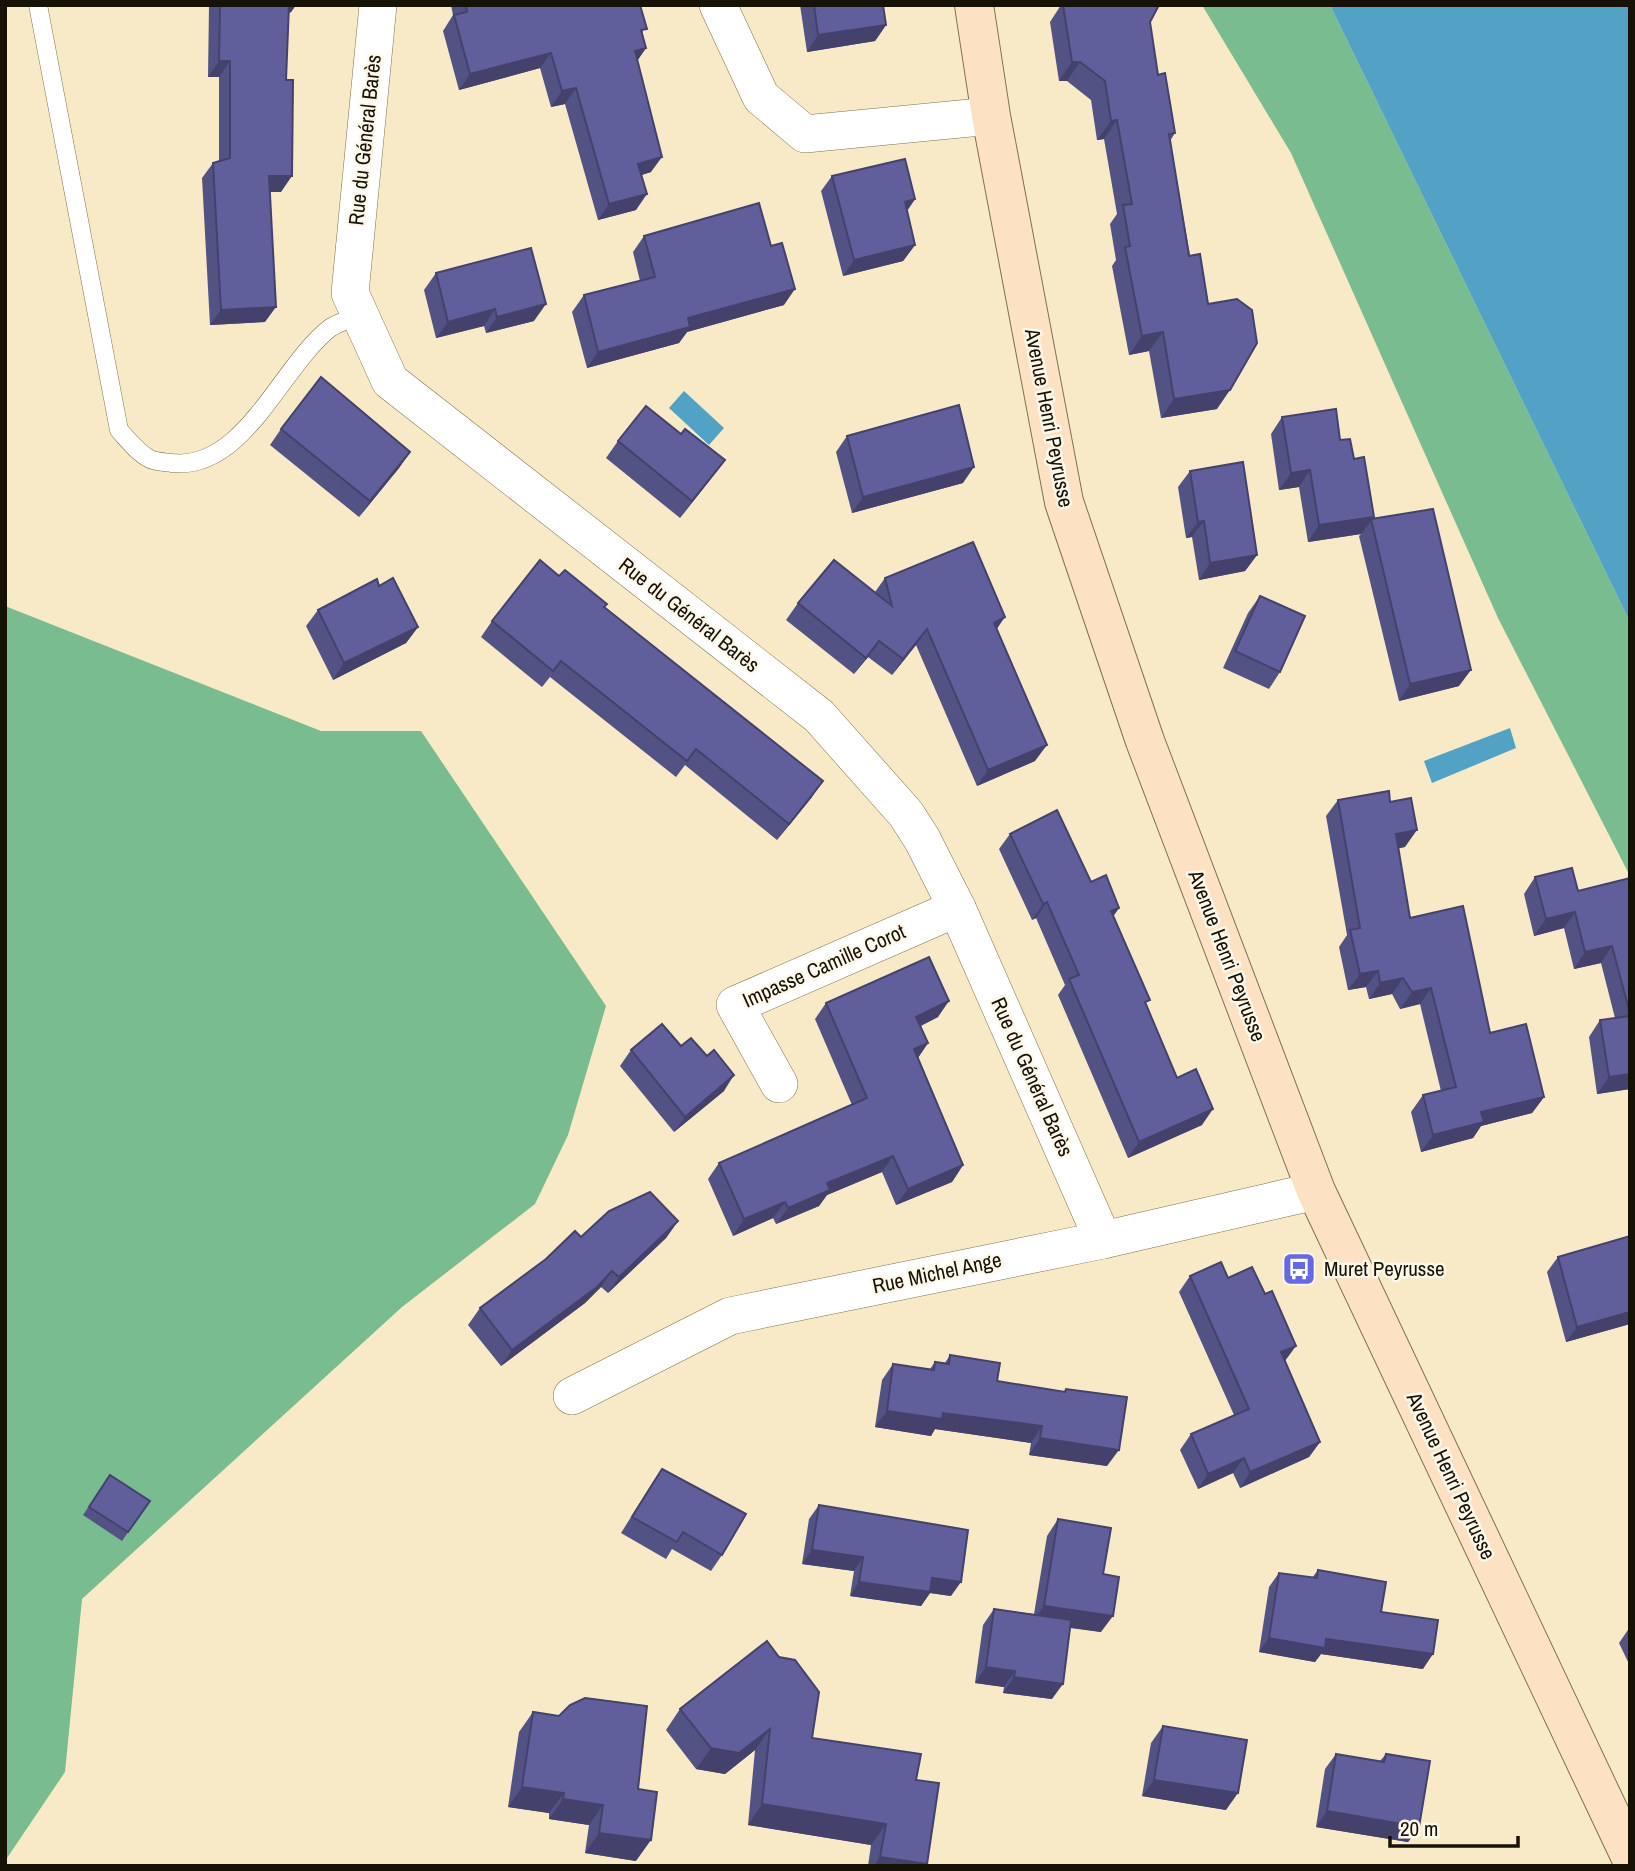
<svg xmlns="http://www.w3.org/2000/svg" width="1635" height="1871" font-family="'Archivo Narrow',sans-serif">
	<rect width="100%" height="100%" fill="#f8eac6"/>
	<!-- forest -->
	<g fill="#78bc8f">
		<path d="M 1202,5 L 1330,5 L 1630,622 L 1630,876 L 1498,618 L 1291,153 Z"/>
		<path d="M 5,606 L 321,731 L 421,731 L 606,1006 L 568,1135 L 535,1204 L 402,1307 L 82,1599 L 65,1772 L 5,1861 Z"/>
	</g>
	<!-- water -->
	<g fill="#52a2c6">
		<path d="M 1330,5 L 1630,5 L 1630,622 Z"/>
		<path d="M 684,391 L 724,428 L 709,445 L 669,408 Z"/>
		<path d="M 1510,728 L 1516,748 L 1432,783 L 1424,761 Z"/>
	</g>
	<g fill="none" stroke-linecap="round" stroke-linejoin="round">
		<defs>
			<path id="lane" d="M 38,5 L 119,430 C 128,440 138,453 150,459 C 156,462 165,462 172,463 C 244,471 281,366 330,328 C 339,322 351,319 360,315"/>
			<g id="street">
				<path d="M 378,5 L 350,293 L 390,381 L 819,716 L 906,814 L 922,839 L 957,908 L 1103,1240"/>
				<path d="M 718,5 L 761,97 L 805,134 L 991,116"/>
				<path d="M 779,1084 L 735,1005 L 957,908"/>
				<path d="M 572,1396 L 730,1316 L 1103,1240 L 1316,1191"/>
			</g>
			<path id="secondary" d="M 974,5 L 991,116 L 1064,502 L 1145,741 L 1316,1191 L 1630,1856"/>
		</defs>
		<!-- lane casing -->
		<use href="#lane" stroke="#7d7150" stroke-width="19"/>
		<!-- street casing -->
		<use href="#street" stroke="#7d7150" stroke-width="38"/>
		<!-- secondary casing -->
		<use href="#secondary" stroke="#7d7150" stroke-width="40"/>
		<!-- lane -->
		<use href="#lane" stroke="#fff" stroke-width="18"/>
		<!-- street -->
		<use href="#street" stroke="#fff" stroke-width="37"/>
		<!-- secondary -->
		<use href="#secondary" stroke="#fce1c3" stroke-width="38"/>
	</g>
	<!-- wall -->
	<g fill="#535285">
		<path d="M 209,5 L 296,5 L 291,12 L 289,13 L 281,192 L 269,192 L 265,322 L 210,325 L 202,178 L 213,163 L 219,161 L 219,77 L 208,77 Z"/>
		<path d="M 451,5 L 640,5 L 643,35 L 646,48 L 637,61 L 651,172 L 641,175 L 636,210 L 598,220 L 565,104 L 551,107 L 540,68 L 459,90 L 443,31 L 453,15 Z"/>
		<path d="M 800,5 L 883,5 L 886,25 L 875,41 L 807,52 Z"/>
		<path d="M 1061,5 L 1159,5 L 1150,22 L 1158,75 L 1175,133 L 1170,141 L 1217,409 L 1161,418 L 1149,351 L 1129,355 L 1112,266 L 1116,260 L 1110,224 L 1117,214 L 1104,139 L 1097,140 L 1091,100 L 1067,81 L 1059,81 L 1050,22 Z"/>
		<path d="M 832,176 L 915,199 L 907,211 L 915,245 L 903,261 L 843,276 L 821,191 Z"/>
		<path d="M 644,236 L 784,305 L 687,332 L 679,343 L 587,368 L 572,312 L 584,295 L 640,281 L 633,252 Z"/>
		<path d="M 436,273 L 534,321 L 486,333 L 484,326 L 436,338 L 424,290 Z"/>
		<path d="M 1282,417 L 1340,440 L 1354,459 L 1374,517 L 1372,519 L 1459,686 L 1399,701 L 1359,536 L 1361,534 L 1308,542 L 1299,487 L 1279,490 L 1271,434 Z"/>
		<path d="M 281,429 L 410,452 L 399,468 L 359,517 L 270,445 Z"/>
		<path d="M 681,434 L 725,460 L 680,518 L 606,458 L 618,441 Z"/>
		<path d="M 847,436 L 963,483 L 852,513 L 836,452 Z"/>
		<path d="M 1190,471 L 1257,555 L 1245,571 L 1199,580 L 1192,537 L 1186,538 L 1178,487 Z"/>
		<path d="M 559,576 L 604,607 L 812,797 L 777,840 L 685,765 L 676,777 L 550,677 L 542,687 L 481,637 L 492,621 Z"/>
		<path d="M 885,578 L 996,629 L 1035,761 L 977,786 L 916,645 L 892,675 L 868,657 L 854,674 L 786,620 L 798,603 L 875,592 Z"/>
		<path d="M 379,586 L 418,627 L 406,643 L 333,680 L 306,626 L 318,610 Z"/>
		<path d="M 1260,596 L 1280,672 L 1269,689 L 1223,668 L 1248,613 Z"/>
		<path d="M 1338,800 L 1390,802 L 1405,847 L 1398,848 L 1410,918 L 1490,1033 L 1544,1097 L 1532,1113 L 1481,1126 L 1473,1138 L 1421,1152 L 1411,1112 L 1423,1095 L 1441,1091 L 1420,1004 L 1400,1009 L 1392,994 L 1369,999 L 1366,987 L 1348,990 L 1339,947 L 1347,935 L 1326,816 Z"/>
		<path d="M 1010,834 L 1091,882 L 1119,908 L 1113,916 L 1146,1005 L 1177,1078 L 1202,1125 L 1128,1158 L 1058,995 L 1065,985 L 1036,918 L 1032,920 L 999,849 Z"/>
		<path d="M 1535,877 L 1578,891 L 1630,878 L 1630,1089 L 1597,1094 L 1589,1037 L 1600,1020 L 1615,1018 L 1601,963 L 1574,969 L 1564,928 L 1534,936 L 1524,894 Z"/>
		<path d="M 826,1003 L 938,1017 L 921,1026 L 928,1043 L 918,1058 L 963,1165 L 952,1182 L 896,1205 L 882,1172 L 827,1195 L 819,1206 L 776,1224 L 773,1218 L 733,1236 L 708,1179 L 719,1163 L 852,1105 L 815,1019 Z"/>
		<path d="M 681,1046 L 724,1091 L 674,1132 L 620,1066 L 631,1050 Z"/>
		<path d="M 678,1221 L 666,1238 L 608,1293 L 601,1287 L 585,1303 L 501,1366 L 468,1325 L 480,1308 L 581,1237 Z"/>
		<path d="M 1630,1236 L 1630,1324 L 1566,1342 L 1547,1272 L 1558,1257 Z"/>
		<path d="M 1190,1276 L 1228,1278 L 1285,1361 L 1320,1442 L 1309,1457 L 1240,1488 L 1233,1473 L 1198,1489 L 1180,1450 L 1191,1434 L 1234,1415 L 1179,1292 Z"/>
		<path d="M 950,1355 L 997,1381 L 1064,1392 L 1066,1389 L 1107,1466 L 1029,1455 L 1031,1443 L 935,1429 L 931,1436 L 875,1427 L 882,1380 L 893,1364 L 930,1369 L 935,1362 L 945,1363 Z"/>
		<path d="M 662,1469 L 722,1555 L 711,1571 L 672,1549 L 666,1559 L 621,1533 L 651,1485 Z"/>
		<path d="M 110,1475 L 150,1501 L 122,1541 L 83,1515 Z"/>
		<path d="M 819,1505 L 951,1596 L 930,1593 L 921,1606 L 850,1596 L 854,1571 L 802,1564 L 809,1519 Z"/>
		<path d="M 1058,1519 L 1103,1574 L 1101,1632 L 1070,1628 L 1052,1699 L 1003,1693 L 1004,1687 L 975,1683 L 983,1625 L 994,1609 L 1034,1614 L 1047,1536 Z"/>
		<path d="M 1318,1570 L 1381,1612 L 1423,1669 L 1321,1654 L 1315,1662 L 1259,1652 L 1269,1587 L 1279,1573 L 1312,1578 Z"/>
		<path d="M 1630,1627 L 1630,1666 L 1619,1643 Z"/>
		<path d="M 680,1709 L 812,1738 L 916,1780 L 926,1866 L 868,1866 L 871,1845 L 748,1825 L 755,1750 L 725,1774 L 696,1769 L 666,1730 Z"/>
		<path d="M 533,1712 L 638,1789 L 636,1861 L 585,1853 L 589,1825 L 549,1819 L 549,1813 L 508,1807 L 519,1732 Z"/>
		<path d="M 1163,1726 L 1226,1810 L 1142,1796 L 1151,1743 Z"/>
		<path d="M 1336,1754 L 1380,1761 L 1386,1754 L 1419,1827 L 1408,1842 L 1316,1827 L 1325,1769 Z"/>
	</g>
	<!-- shaded-wall -->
	<g fill="#44426c">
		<path d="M 287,5 L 296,5 L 291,12 L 278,18 Z"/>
		<path d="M 886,25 L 875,41 L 807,52 L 818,35 Z"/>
		<path d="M 646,48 L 635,64 L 635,51 Z"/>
		<path d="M 551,53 L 540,68 L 459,90 L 470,74 Z"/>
		<path d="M 219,61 L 230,61 L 219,77 L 208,77 Z"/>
		<path d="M 1072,62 L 1080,62 L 1067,81 L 1059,81 Z"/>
		<path d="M 576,88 L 565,104 L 551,107 L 562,91 Z"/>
		<path d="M 1117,120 L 1104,139 L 1097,140 L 1111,121 Z"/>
		<path d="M 662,157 L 651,172 L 627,180 L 638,164 Z"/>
		<path d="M 269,176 L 292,176 L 281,192 L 258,192 Z"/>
		<path d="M 647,194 L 636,210 L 598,220 L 609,204 Z"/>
		<path d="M 915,199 L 904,215 L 905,202 Z"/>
		<path d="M 915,245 L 903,261 L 843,276 L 854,260 Z"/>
		<path d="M 795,289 L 784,305 L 687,332 L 679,343 L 587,368 L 598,352 L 688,318 Z"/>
		<path d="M 546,304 L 534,321 L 486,333 L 497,317 Z"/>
		<path d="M 276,307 L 265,322 L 210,325 L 221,310 Z"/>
		<path d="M 495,309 L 484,326 L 436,338 L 448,322 Z"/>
		<path d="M 1163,332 L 1149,351 L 1129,355 L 1142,336 Z"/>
		<path d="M 1230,390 L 1217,409 L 1161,418 L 1174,399 Z"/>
		<path d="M 410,452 L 399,468 L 359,517 L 370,501 Z"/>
		<path d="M 725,460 L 713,476 L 680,518 L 692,501 Z"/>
		<path d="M 974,467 L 963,483 L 852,513 L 863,497 Z"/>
		<path d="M 1310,470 L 1299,487 L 1279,490 L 1291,473 Z"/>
		<path d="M 1374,517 L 1361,534 L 1308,542 L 1319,525 Z"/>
		<path d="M 1204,521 L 1192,537 L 1186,538 L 1198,522 Z"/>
		<path d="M 1257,555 L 1245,571 L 1199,580 L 1210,563 Z"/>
		<path d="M 1005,617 L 994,633 L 994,623 Z"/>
		<path d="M 418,627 L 406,643 L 333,680 L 344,663 Z"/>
		<path d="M 927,629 L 916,645 L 892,675 L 903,659 Z"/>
		<path d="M 879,641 L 868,657 L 854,674 L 866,658 Z"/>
		<path d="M 1471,670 L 1459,686 L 1399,701 L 1410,684 Z"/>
		<path d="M 1047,745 L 1035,761 L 977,786 L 988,770 Z"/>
		<path d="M 823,781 L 812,797 L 777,840 L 789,824 Z"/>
		<path d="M 1417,830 L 1405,847 L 1385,851 L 1396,834 Z"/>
		<path d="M 1047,902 L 1036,918 L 1032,920 L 1043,904 Z"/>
		<path d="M 1119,908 L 1108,924 L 1111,911 Z"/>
		<path d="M 1575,912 L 1564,928 L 1534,936 L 1546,919 Z"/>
		<path d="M 1612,946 L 1601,963 L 1574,969 L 1585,952 Z"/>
		<path d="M 1378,971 L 1366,987 L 1348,990 L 1360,974 Z"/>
		<path d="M 1403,978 L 1392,994 L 1369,999 L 1380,983 Z"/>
		<path d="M 1431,988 L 1420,1004 L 1400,1009 L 1412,992 Z"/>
		<path d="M 949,1001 L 938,1017 L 905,1033 L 916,1017 Z"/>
		<path d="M 928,1043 L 917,1059 L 914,1049 Z"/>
		<path d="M 1630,1074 L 1630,1089 L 1597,1094 L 1609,1077 Z"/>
		<path d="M 734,1075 L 724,1091 L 674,1132 L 685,1117 Z"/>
		<path d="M 1544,1097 L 1532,1113 L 1481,1126 L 1473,1138 L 1421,1152 L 1433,1135 L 1481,1112 Z"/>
		<path d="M 1213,1109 L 1202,1125 L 1128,1158 L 1139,1142 Z"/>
		<path d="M 893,1156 L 882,1172 L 827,1195 L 819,1206 L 776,1224 L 788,1208 L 827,1183 Z"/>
		<path d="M 963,1165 L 952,1182 L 896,1205 L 908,1189 Z"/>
		<path d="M 785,1202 L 773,1218 L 733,1236 L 744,1219 Z"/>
		<path d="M 678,1221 L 666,1238 L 608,1293 L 619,1277 Z"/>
		<path d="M 612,1271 L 601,1287 L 585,1303 L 501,1366 L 512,1350 Z"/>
		<path d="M 1630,1312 L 1630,1324 L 1566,1342 L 1577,1327 Z"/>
		<path d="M 1296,1346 L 1285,1361 L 1281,1352 Z"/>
		<path d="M 887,1411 L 943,1413 L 1042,1426 L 1031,1443 L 935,1429 L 931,1436 L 875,1427 Z"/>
		<path d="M 1040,1438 L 1119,1450 L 1107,1466 L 1029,1455 Z"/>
		<path d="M 1320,1442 L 1309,1457 L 1240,1488 L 1250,1472 Z"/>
		<path d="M 1244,1458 L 1233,1473 L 1198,1489 L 1208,1474 Z"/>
		<path d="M 812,1550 L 863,1557 L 854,1571 L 802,1564 Z"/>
		<path d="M 932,1578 L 961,1582 L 951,1596 L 930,1593 L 921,1606 L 850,1596 L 859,1582 Z"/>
		<path d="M 1044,1606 L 1113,1616 L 1101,1632 L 1032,1622 Z"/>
		<path d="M 1269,1638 L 1326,1639 L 1433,1654 L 1423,1669 L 1321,1654 L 1315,1662 L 1259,1652 Z"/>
		<path d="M 986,1667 L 1015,1671 L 1004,1687 L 975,1683 Z"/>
		<path d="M 1014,1677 L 1063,1684 L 1052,1699 L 1003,1693 Z"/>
		<path d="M 770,1729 L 755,1750 L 725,1774 L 696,1769 L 711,1748 Z"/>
		<path d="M 1154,1780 L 1238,1793 L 1226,1810 L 1142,1796 Z"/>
		<path d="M 522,1787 L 564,1793 L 549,1813 L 508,1807 Z"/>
		<path d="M 563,1799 L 603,1805 L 589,1825 L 549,1819 Z"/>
		<path d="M 762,1804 L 886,1824 L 871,1845 L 748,1825 Z"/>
		<path d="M 1327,1811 L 1419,1827 L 1408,1842 L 1316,1827 Z"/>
		<path d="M 599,1833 L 651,1840 L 636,1861 L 585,1853 Z"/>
		<path d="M 880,1857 L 927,1864 L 926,1866 L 874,1866 Z"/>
	</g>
	<!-- building -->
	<g fill="#615f9b" stroke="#44426c" stroke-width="2">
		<path d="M 220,5 L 289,5 L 286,80 L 293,80 L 292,176 L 269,176 L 276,307 L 221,310 L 213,163 L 230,158 L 230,61 L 219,61 Z"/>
		<path d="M 466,5 L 640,5 L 647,29 L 641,30 L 646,48 L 635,51 L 662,157 L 638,164 L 647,194 L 609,204 L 576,88 L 562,91 L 551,53 L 470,74 L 454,15 L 467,12 Z"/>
		<path d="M 814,5 L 883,5 L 886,25 L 818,35 Z"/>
		<path d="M 1063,5 L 1159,5 L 1150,22 L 1158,75 L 1165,73 L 1175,133 L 1169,134 L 1189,256 L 1200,254 L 1208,304 L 1237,299 L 1252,310 L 1257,343 L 1230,390 L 1174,399 L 1163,332 L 1142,336 L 1125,247 L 1130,246 L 1123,205 L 1132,204 L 1117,120 L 1111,121 L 1105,81 L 1080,62 L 1072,62 Z"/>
		<path d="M 905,159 L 915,199 L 905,202 L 915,245 L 854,260 L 832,176 Z"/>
		<path d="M 759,203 L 771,246 L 782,243 L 795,289 L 688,318 L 690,327 L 598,352 L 584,295 L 655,277 L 644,236 Z"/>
		<path d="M 531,248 L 546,304 L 497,317 L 495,309 L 448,322 L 436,273 Z"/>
		<path d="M 321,377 L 410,452 L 370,501 L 281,429 Z"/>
		<path d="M 959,405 L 974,467 L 863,497 L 847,436 Z"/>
		<path d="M 646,406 L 681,434 L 685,429 L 725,460 L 692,501 L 618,441 Z"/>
		<path d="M 1336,409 L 1340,440 L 1350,439 L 1354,459 L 1364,457 L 1374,517 L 1319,525 L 1310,470 L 1291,473 L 1282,417 Z"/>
		<path d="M 1243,462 L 1257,555 L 1210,563 L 1204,521 L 1198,522 L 1190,471 Z"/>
		<path d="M 1433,509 L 1471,670 L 1410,684 L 1371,519 Z"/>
		<path d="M 973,542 L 1005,617 L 994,623 L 1047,745 L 988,770 L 927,629 L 903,659 L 879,641 L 866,658 L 798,603 L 834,560 L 892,606 L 885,578 Z"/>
		<path d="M 540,560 L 559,576 L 565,570 L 607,604 L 604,607 L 823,781 L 789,824 L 696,749 L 687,761 L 561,661 L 553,671 L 492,621 Z"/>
		<path d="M 393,578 L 418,627 L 344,663 L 318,610 L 377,579 L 379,586 Z"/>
		<path d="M 1260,596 L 1305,616 L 1280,672 L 1235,651 Z"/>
		<path d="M 1389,791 L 1390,802 L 1411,798 L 1417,830 L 1396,834 L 1410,918 L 1463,906 L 1490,1033 L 1526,1024 L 1544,1097 L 1481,1112 L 1484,1122 L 1433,1135 L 1423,1095 L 1456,1087 L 1431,988 L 1412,992 L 1403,978 L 1380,983 L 1378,971 L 1360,974 L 1350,930 L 1360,928 L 1338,800 Z"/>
		<path d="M 1057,810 L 1091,882 L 1106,875 L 1119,908 L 1111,911 L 1150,1000 L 1145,1002 L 1177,1078 L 1196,1069 L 1213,1109 L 1139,1142 L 1069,979 L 1079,975 L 1047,902 L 1043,904 L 1010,834 Z"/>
		<path d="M 1572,868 L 1578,891 L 1630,878 L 1630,1014 L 1612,946 L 1585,952 L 1575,912 L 1546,919 L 1535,877 Z"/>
		<path d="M 929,957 L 949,1001 L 916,1017 L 928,1043 L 914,1049 L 963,1165 L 908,1189 L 893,1156 L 827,1183 L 830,1190 L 788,1208 L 785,1202 L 744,1219 L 719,1163 L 867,1098 L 826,1003 Z"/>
		<path d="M 1630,1016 L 1630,1074 L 1609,1077 L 1600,1020 Z"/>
		<path d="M 662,1024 L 681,1046 L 691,1038 L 707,1056 L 714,1050 L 734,1075 L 685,1117 L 631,1050 Z"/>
		<path d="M 650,1192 L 678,1221 L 619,1277 L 612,1271 L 597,1287 L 512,1350 L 480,1308 L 546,1259 L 575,1231 L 581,1237 L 609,1211 Z"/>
		<path d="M 1630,1236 L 1630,1312 L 1577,1327 L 1558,1257 Z"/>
		<path d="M 1221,1262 L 1228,1278 L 1252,1267 L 1265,1294 L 1272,1291 L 1296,1346 L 1281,1352 L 1320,1442 L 1250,1472 L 1244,1458 L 1208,1474 L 1191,1434 L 1249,1409 L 1190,1276 Z"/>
		<path d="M 950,1355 L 1000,1363 L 997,1381 L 1065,1392 L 1066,1389 L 1127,1397 L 1119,1450 L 1040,1438 L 1042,1426 L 943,1413 L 942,1419 L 887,1411 L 893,1364 L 934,1370 L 935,1362 L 949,1364 Z"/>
		<path d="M 662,1469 L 746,1514 L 722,1555 L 683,1532 L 677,1542 L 632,1517 Z"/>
		<path d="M 110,1475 L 150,1501 L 128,1532 L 89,1507 Z"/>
		<path d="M 819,1505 L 968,1530 L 961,1582 L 932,1578 L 930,1592 L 859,1582 L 863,1557 L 812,1550 Z"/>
		<path d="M 1058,1519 L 1111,1528 L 1103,1574 L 1119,1577 L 1113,1616 L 1044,1606 Z"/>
		<path d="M 1318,1570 L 1386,1582 L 1381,1612 L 1438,1620 L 1433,1654 L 1326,1639 L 1325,1648 L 1269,1638 L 1279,1573 L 1317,1578 Z"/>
		<path d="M 994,1609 L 1071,1620 L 1063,1684 L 1014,1677 L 1015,1671 L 986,1667 Z"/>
		<path d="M 767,1641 L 779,1657 L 795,1660 L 819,1692 L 812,1738 L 921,1754 L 916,1780 L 939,1783 L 927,1864 L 880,1857 L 886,1824 L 762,1804 L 770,1729 L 739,1753 L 711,1748 L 680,1709 Z"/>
		<path d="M 585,1698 L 647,1706 L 638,1789 L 657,1792 L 651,1840 L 599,1833 L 603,1805 L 563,1799 L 564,1793 L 522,1787 L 533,1712 L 559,1716 L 570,1705 Z"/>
		<path d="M 1163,1726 L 1247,1740 L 1238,1793 L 1154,1780 Z"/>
		<path d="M 1336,1754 L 1384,1762 L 1386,1754 L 1430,1761 L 1419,1827 L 1327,1811 Z"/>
	</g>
	<!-- icons -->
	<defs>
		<symbol id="bus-square" viewBox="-11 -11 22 22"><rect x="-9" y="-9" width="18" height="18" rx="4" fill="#6569e2" stroke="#fef8ea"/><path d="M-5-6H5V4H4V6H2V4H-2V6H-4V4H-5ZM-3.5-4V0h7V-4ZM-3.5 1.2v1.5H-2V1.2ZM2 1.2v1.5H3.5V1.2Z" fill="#fff"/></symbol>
	</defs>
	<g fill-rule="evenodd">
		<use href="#bus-square" x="1280" y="1250" width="38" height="38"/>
	</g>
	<g text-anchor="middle" stroke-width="5" stroke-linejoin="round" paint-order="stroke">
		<!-- street labels -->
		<g font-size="21" fill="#171206" stroke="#fef8ea">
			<text transform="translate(365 140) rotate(-84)" y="7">Rue du Général Barès</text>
			<text transform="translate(1049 418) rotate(79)" y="7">Avenue Henri Peyrusse</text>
			<text transform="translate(689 615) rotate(38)" y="7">Rue du Général Barès</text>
			<text transform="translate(1227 956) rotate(69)" y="7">Avenue Henri Peyrusse</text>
			<text transform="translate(824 966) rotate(-24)" y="7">Impasse Camille Corot</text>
			<text transform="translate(1032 1077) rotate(66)" y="7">Rue du Général Barès</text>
			<text transform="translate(937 1273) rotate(-12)" y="7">Rue Michel Ange</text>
			<text transform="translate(1451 1476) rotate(65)" y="7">Avenue Henri Peyrusse</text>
		</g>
		<!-- poi labels -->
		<g font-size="21" fill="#171206" stroke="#fef8ea" text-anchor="start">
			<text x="1324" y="1276">Muret Peyrusse</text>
		</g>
	</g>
	<!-- border -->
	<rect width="1635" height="1871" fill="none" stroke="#171206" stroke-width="14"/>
	<!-- scale -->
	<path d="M1390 1836v10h128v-10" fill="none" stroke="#171206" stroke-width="3.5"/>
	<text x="1400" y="1836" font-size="21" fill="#171206" stroke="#fef8ea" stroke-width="5" paint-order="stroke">20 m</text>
</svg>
